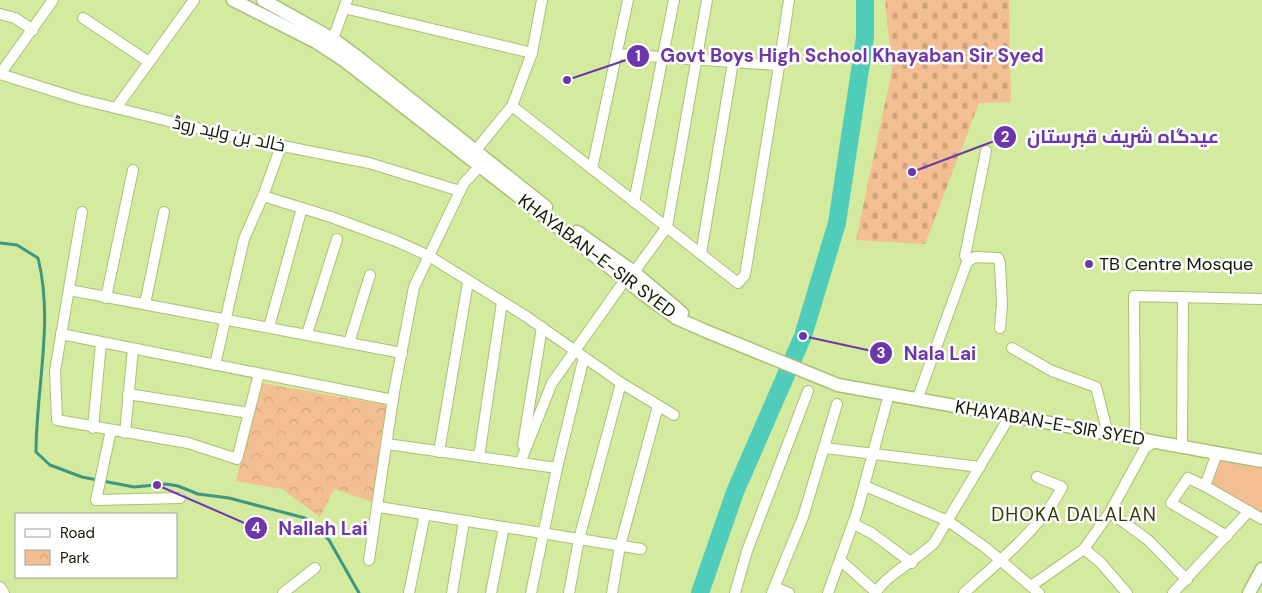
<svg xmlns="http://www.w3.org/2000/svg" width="1262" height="593" font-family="'DM Sans',Cairo,sans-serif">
	<defs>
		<pattern id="cemetery-stones" width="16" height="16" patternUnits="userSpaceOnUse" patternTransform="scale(1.25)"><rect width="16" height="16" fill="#f2be92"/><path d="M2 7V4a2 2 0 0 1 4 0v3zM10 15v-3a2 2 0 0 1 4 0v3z" fill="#cea37c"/></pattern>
		<pattern id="park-crowns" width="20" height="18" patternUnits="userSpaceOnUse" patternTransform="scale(1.25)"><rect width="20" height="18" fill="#f2be92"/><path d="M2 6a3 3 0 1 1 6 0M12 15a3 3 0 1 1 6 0" fill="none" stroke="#cea37c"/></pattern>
	</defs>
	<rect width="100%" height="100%" fill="#d4ea9e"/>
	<!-- green -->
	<path fill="#f2be92" d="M 1217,453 L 1262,461 L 1262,519 L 1205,486 Z"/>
	<!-- cemetery -->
	<path fill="url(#cemetery-stones)" d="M 885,0 L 1009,0 L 1011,102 L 979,103 L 925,244 L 856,240 L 892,70 Z"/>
	<!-- park -->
	<path fill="url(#park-crowns)" d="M 261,383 L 392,406 L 379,504 L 334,489 L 320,517 L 282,489 L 236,481 Z"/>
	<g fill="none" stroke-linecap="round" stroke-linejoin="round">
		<!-- stream -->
		<path stroke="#3d9782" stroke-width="3" d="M 0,243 L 17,245 L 38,258 C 54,321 36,389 36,452 L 50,465 L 82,477 L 134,487 L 166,484 L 178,486 L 198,494 L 229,498 L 305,518 L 329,540 L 359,593"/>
		<!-- river -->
		<path stroke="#4fcdba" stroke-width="18" d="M 700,593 L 735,492 L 803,336 L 837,223 L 865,37 L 865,0"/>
		<defs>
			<g id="minor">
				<path d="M 53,0 L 0,74 L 79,99 L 217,133 L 369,163 L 460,191"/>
				<path d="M 344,8 L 532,53"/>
				<path d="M 0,14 L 15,18 L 33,30"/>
				<path d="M 83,18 L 149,62"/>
				<path d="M 333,39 L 347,0"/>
				<path d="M 618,54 L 775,65 L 780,60 L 789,0"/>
				<path d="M 512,106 L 738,283 L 745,275 L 780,60"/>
				<path d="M 116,108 L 194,0"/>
				<path d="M 476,150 L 512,106 L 532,53 L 542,0"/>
				<path d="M 592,169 L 628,0"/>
				<path d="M 263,196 L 331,217 L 396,241 L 429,256 L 527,317 L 621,383 L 674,415"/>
				<path d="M 634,202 L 674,0"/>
				<path d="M 82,212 L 55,371 L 57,420 L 188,443 L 237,459 L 259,374"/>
				<path d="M 701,254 L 733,62"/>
				<path d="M 970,260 L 965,256 L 986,151"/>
				<path d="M 634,272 L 667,227 L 707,0"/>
				<path d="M 69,290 L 402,353"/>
				<path d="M 106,298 L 133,170"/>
				<path d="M 145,304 L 164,212"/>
				<path d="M 269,327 L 302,208"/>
				<path d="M 61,334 L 393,400"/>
				<path d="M 307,334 L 337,239"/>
				<path d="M 349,343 L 370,275"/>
				<path d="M 1012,348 L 1052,371 L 1096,387 L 1108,434"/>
				<path d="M 215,365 L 244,239 L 263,196 L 281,146"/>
				<path d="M 128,394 L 249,413"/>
				<path d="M 917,400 L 967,262 L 975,257 L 998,258 L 1000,263 L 1002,305 L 1000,328"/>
				<path d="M 93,428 L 101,343"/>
				<path d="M 111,430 L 96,500 L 180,498"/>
				<path d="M 125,433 L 133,349"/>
				<path d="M 1135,439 L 1134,296 L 1262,299"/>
				<path d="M 387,444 L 557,468"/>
				<path d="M 523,445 L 542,327"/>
				<path d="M 1182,447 L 1183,298"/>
				<path d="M 825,448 L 980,467"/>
				<path d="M 439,452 L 468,282"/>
				<path d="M 1217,453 L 1205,486 L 1262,519"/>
				<path d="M 479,457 L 502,302"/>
				<path d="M 520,463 L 552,383 L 625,280"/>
				<path d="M 865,486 L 948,521 L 986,548 L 1039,593"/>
				<path d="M 1205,486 L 1188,478 L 1171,503 L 1227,536"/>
				<path d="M 379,507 L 641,549"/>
				<path d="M 1110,512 L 1148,540 L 1187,580"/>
				<path d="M 854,524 L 873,534 L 912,563"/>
				<path d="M 1084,549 L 1100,562 L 1127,593"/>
				<path d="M 369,560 L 394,392 L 414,287 L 464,183 L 480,166"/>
				<path d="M 841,561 L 876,592 C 888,574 918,559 934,543 L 1010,416"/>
				<path d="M 1031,586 L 1084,549 L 1110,512 L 1145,448 L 1154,442"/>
				<path d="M 0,587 L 4,593"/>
				<path d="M 775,587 L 789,593"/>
				<path d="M 283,593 L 315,568"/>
				<path d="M 409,593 L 425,514"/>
				<path d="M 452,593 L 464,521"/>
				<path d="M 491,593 L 504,527"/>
				<path d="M 531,593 L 557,468 L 584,357"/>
				<path d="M 569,593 L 579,539 L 621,383"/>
				<path d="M 612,593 L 620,546 L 658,406"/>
				<path d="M 735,593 L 747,551 L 808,391"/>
				<path d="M 772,593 L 803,517 L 837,404"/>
				<path d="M 828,593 L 857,512 L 889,394"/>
				<path d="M 964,593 C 995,565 1044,525 1062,487 L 1037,477"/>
				<path d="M 1173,593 L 1249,511"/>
			</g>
			<g id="major">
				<path d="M 233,0 L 316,42 L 345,61 L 654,302 L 676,318 L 708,332 L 838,385 L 1262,461"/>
				<path d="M 263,0 L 333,39 L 355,55 L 546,207"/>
				<path d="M 577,232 L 634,272 L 682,313"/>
				<path d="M 1249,593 L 1262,569"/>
			</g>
		</defs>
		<!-- minor casing -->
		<use href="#minor" stroke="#abc075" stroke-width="12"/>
		<!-- major casing -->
		<use href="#major" stroke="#abc075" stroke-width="15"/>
		<!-- minor -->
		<use href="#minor" stroke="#fff" stroke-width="10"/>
		<!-- major -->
		<use href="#major" stroke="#fff" stroke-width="12"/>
	</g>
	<!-- markers -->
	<circle fill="#6e36ac" stroke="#fff" stroke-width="2" cx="1089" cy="264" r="5"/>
	<g text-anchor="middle" stroke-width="5" stroke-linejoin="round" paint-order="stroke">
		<!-- street labels -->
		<g font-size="18" fill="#121800" stroke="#fff">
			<text transform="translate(229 134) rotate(12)" y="6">خالد بن ولید روڈ</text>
			<text transform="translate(597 256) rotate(37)" y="6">KHAYABAN-E-SIR SYED</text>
			<text transform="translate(1050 423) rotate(10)" y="6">KHAYABAN-E-SIR SYED</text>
		</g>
		<!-- poi labels -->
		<g font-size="18" fill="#121800" stroke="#fff" text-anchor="start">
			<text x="1099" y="270">TB Centre Mosque</text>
		</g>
		<!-- neighbourhood labels -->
		<g font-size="19" letter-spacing="1" fill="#2f3c00" stroke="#fff">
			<text x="1074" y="521">DHOKA DALALAN</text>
		</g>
	</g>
	<!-- callouts -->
	<path fill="none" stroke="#6e36ac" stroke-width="2" d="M567 80L638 56M912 172L1005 137M803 336L881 353M157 485L256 528"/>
	<g fill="#6e36ac" stroke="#fff" stroke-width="2">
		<circle cx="567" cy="80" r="5"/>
		<circle cx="912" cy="172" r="5"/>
		<circle cx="803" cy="336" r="5"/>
		<circle cx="157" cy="485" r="5"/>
		<circle cx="638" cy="56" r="12"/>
		<circle cx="1005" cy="137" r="12"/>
		<circle cx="881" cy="353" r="12"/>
		<circle cx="256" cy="528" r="12"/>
	</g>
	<g font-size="15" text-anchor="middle" font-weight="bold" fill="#fff">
		<text x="638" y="61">1</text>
		<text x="1005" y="142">2</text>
		<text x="881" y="358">3</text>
		<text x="256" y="533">4</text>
	</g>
	<g font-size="19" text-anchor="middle" font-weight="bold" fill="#6e36ac" stroke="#fff" stroke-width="5" stroke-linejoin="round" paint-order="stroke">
		<text x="852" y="62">Govt Boys High School Khayaban Sir Syed</text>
		<text x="1123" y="143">عیدگاہ شریف قبرستان</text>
		<text x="940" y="360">Nala Lai</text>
		<text x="323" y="535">Nallah Lai</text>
	</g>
	<!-- legend -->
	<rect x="15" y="513" width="162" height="65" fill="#ffffff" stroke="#a0a399"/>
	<rect x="25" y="529" width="25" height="8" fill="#ffffff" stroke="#a0a399"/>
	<text x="60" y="538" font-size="15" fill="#121800">Road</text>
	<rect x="25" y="550" width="25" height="15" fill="url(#park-crowns)" stroke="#a0a399"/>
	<text x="60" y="563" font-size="15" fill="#121800">Park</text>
</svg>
